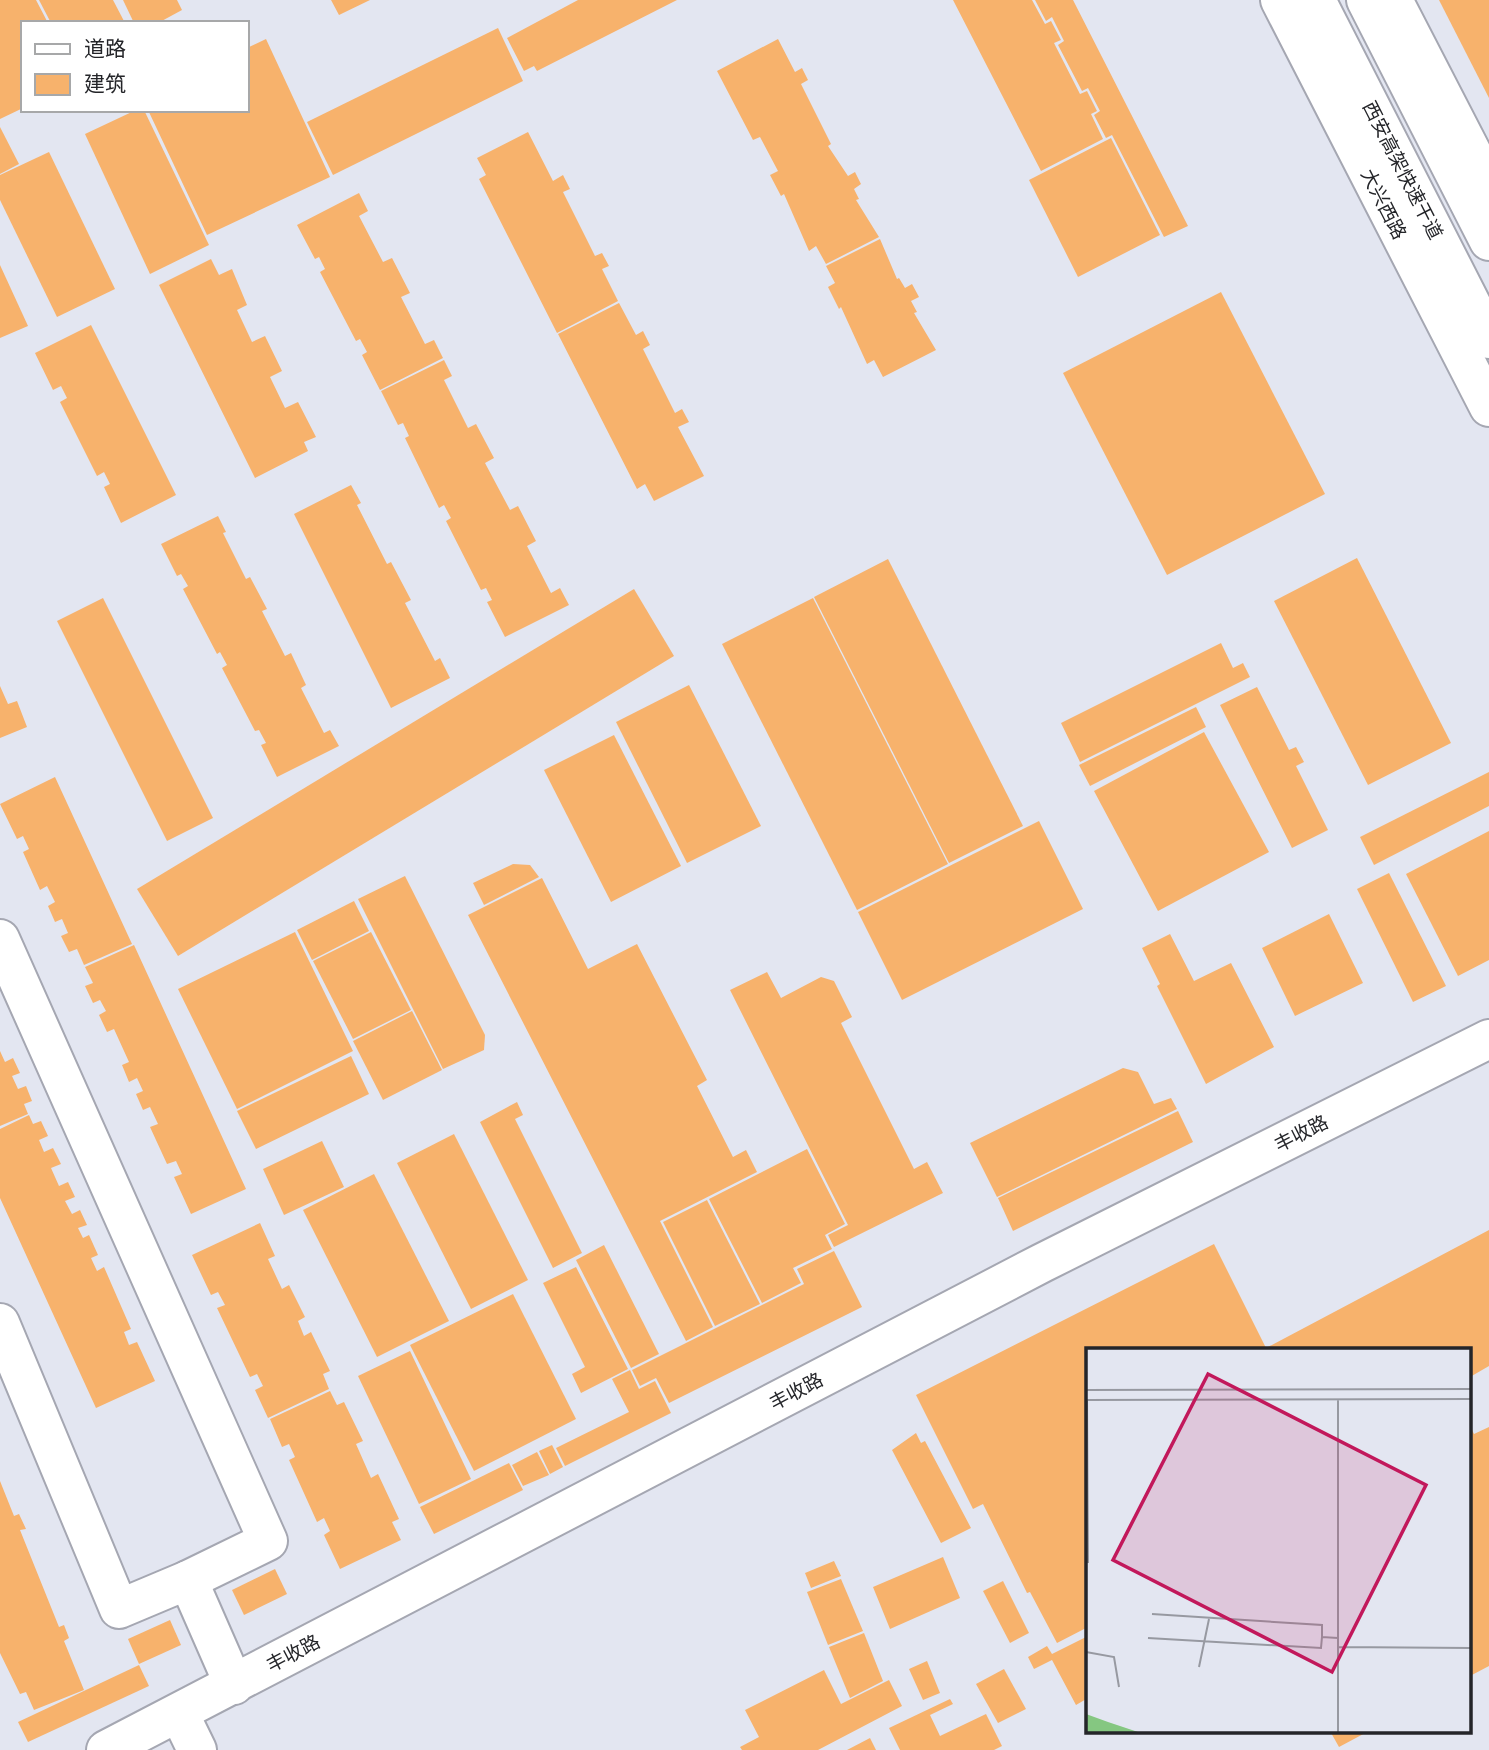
<svg xmlns="http://www.w3.org/2000/svg" width="1489" height="1750" font-family="Karla,'Noto Sans SC',sans-serif">
	<rect width="100%" height="100%" fill="#e3e6f1"/>
	<!-- building -->
	<g fill="#f7b26c">
		<path d="M 0,0 L 36,0 L 48,23 L 23,23 L 23,108 L 0,119 Z"/>
		<path d="M 39,0 L 113,0 L 125,23 L 51,23 Z"/>
		<path d="M 123,0 L 177,0 L 182,10 L 158,23 L 134,23 Z"/>
		<path d="M 331,0 L 370,0 L 339,15 Z"/>
		<path d="M 578,0 L 677,0 L 537,71 L 534,66 L 524,71 L 507,38 Z"/>
		<path d="M 953,0 L 1032,0 L 1045,24 L 1051,21 L 1061,40 L 1054,43 L 1080,94 L 1087,91 L 1097,111 L 1091,114 L 1103,139 L 1041,171 Z"/>
		<path d="M 1035,0 L 1073,0 L 1188,226 L 1164,237 L 1112,135 L 1106,138 L 1094,115 L 1100,111 L 1088,88 L 1082,91 L 1058,45 L 1064,41 L 1052,17 L 1046,21 Z"/>
		<path d="M 1439,0 L 1489,0 L 1489,98 Z"/>
		<path d="M 498,28 L 523,81 L 333,175 L 307,122 Z"/>
		<path d="M 266,39 L 330,177 L 207,235 L 148,110 L 247,110 L 247,48 Z"/>
		<path d="M 778,39 L 795,72 L 802,68 L 808,80 L 801,84 L 831,144 L 828,146 L 848,176 L 855,172 L 861,184 L 854,189 L 859,199 L 856,200 L 879,237 L 826,264 L 816,246 L 809,251 L 784,194 L 781,196 L 770,175 L 778,171 L 760,137 L 753,140 L 717,71 Z"/>
		<path d="M 136,110 L 144,110 L 209,245 L 150,274 L 85,134 Z"/>
		<path d="M 0,127 L 19,164 L 0,174 Z"/>
		<path d="M 528,132 L 553,181 L 563,175 L 570,189 L 563,192 L 595,256 L 602,253 L 609,266 L 602,269 L 618,301 L 557,333 L 479,179 L 486,175 L 477,158 Z"/>
		<path d="M 1111,138 L 1160,235 L 1078,277 L 1029,180 Z"/>
		<path d="M 49,152 L 115,289 L 57,317 L 0,200 L 0,175 Z"/>
		<path d="M 359,193 L 368,211 L 359,216 L 383,262 L 392,258 L 410,293 L 401,297 L 425,344 L 434,340 L 443,358 L 380,390 L 362,355 L 367,352 L 360,339 L 356,341 L 320,272 L 325,269 L 319,257 L 315,259 L 297,225 Z"/>
		<path d="M 880,239 L 897,279 L 899,278 L 905,288 L 912,284 L 919,297 L 911,301 L 917,312 L 914,313 L 936,350 L 883,377 L 874,360 L 867,364 L 841,307 L 839,309 L 828,287 L 835,283 L 826,266 Z"/>
		<path d="M 211,259 L 219,275 L 232,269 L 247,305 L 237,310 L 252,342 L 265,336 L 282,371 L 270,377 L 285,408 L 298,402 L 316,437 L 304,442 L 308,451 L 255,478 L 159,285 Z"/>
		<path d="M 0,265 L 28,326 L 0,338 Z"/>
		<path d="M 1221,292 L 1325,494 L 1167,575 L 1063,373 Z"/>
		<path d="M 619,303 L 636,335 L 643,331 L 650,345 L 643,349 L 675,413 L 682,409 L 689,422 L 678,427 L 704,476 L 654,501 L 645,484 L 637,489 L 558,334 Z"/>
		<path d="M 91,325 L 176,495 L 121,523 L 104,487 L 110,484 L 104,472 L 97,476 L 60,402 L 67,398 L 61,386 L 53,390 L 35,353 Z"/>
		<path d="M 444,360 L 452,376 L 444,380 L 468,428 L 476,424 L 494,458 L 485,463 L 510,510 L 518,506 L 536,541 L 527,546 L 551,593 L 560,588 L 569,605 L 505,637 L 487,602 L 492,600 L 486,588 L 481,590 L 446,521 L 451,518 L 444,505 L 439,508 L 405,438 L 409,436 L 403,423 L 398,425 L 381,391 Z"/>
		<path d="M 351,485 L 361,503 L 357,505 L 387,564 L 391,562 L 411,600 L 405,603 L 435,661 L 440,658 L 450,678 L 391,708 L 294,514 Z"/>
		<path d="M 218,516 L 226,532 L 223,533 L 246,579 L 250,577 L 267,609 L 262,611 L 285,656 L 291,653 L 306,685 L 301,688 L 324,733 L 330,730 L 339,746 L 277,777 L 261,745 L 266,743 L 259,730 L 255,731 L 222,668 L 227,665 L 220,652 L 217,654 L 183,589 L 188,586 L 181,574 L 177,576 L 161,544 Z"/>
		<path d="M 1357,558 L 1451,743 L 1368,785 L 1274,601 Z"/>
		<path d="M 888,559 L 1023,826 L 949,863 L 814,597 Z"/>
		<path d="M 634,589 L 674,656 L 178,956 L 137,889 Z"/>
		<path d="M 103,598 L 213,818 L 167,841 L 57,621 Z"/>
		<path d="M 813,598 L 948,864 L 857,910 L 722,644 Z"/>
		<path d="M 1221,643 L 1233,668 L 1243,663 L 1250,677 L 1080,762 L 1061,723 Z"/>
		<path d="M 689,685 L 761,826 L 687,863 L 616,722 Z"/>
		<path d="M 0,686 L 8,704 L 17,701 L 27,727 L 0,738 Z"/>
		<path d="M 1257,687 L 1289,750 L 1296,747 L 1304,762 L 1296,766 L 1328,830 L 1292,848 L 1220,705 Z"/>
		<path d="M 1196,707 L 1206,727 L 1090,786 L 1079,765 Z"/>
		<path d="M 1204,732 L 1269,852 L 1158,911 L 1094,791 Z"/>
		<path d="M 614,735 L 681,866 L 611,902 L 544,770 Z"/>
		<path d="M 1489,772 L 1489,806 L 1374,865 L 1360,837 Z"/>
		<path d="M 55,777 L 132,944 L 84,965 L 77,949 L 69,952 L 61,936 L 68,933 L 62,919 L 55,922 L 48,906 L 55,902 L 47,886 L 40,890 L 23,852 L 29,849 L 23,836 L 17,839 L 0,804 Z"/>
		<path d="M 1039,821 L 1083,909 L 902,1000 L 858,912 Z"/>
		<path d="M 1489,831 L 1489,960 L 1458,976 L 1406,874 Z"/>
		<path d="M 513,864 L 530,865 L 539,877 L 484,905 L 473,883 Z"/>
		<path d="M 1389,873 L 1446,986 L 1413,1002 L 1357,889 Z"/>
		<path d="M 405,876 L 485,1035 L 484,1050 L 443,1069 L 358,899 Z"/>
		<path d="M 542,878 L 588,969 L 637,944 L 707,1080 L 697,1086 L 733,1157 L 746,1150 L 757,1172 L 660,1221 L 713,1327 L 686,1341 L 468,915 Z"/>
		<path d="M 354,901 L 369,931 L 312,960 L 297,930 Z"/>
		<path d="M 1329,914 L 1363,983 L 1295,1016 L 1262,948 Z"/>
		<path d="M 295,932 L 353,1051 L 237,1109 L 178,989 Z"/>
		<path d="M 371,932 L 411,1010 L 353,1039 L 313,961 Z"/>
		<path d="M 1170,934 L 1194,981 L 1231,963 L 1274,1047 L 1206,1084 L 1157,986 L 1160,984 L 1142,948 Z"/>
		<path d="M 134,945 L 246,1189 L 191,1214 L 174,1177 L 182,1174 L 176,1161 L 167,1164 L 150,1127 L 158,1124 L 150,1107 L 143,1110 L 136,1094 L 143,1091 L 137,1078 L 129,1082 L 122,1065 L 129,1062 L 114,1029 L 107,1032 L 99,1015 L 106,1011 L 100,1000 L 93,1003 L 85,986 L 93,983 L 85,967 Z"/>
		<path d="M 767,972 L 781,998 L 821,977 L 834,981 L 852,1017 L 841,1023 L 914,1169 L 927,1162 L 943,1193 L 834,1247 L 828,1235 L 848,1225 L 730,990 Z"/>
		<path d="M 412,1011 L 442,1070 L 383,1100 L 353,1041 Z"/>
		<path d="M 0,1051 L 5,1062 L 13,1058 L 20,1073 L 12,1076 L 18,1089 L 26,1086 L 32,1101 L 24,1104 L 28,1114 L 0,1126 Z"/>
		<path d="M 351,1056 L 369,1094 L 256,1149 L 237,1111 Z"/>
		<path d="M 1123,1068 L 1138,1072 L 1154,1104 L 1171,1098 L 1177,1109 L 997,1197 L 970,1143 Z"/>
		<path d="M 517,1102 L 523,1115 L 515,1119 L 582,1253 L 553,1268 L 480,1122 Z"/>
		<path d="M 1178,1111 L 1193,1142 L 1013,1231 L 998,1198 Z"/>
		<path d="M 29,1115 L 33,1124 L 41,1121 L 48,1136 L 39,1140 L 44,1152 L 53,1148 L 61,1164 L 51,1168 L 59,1186 L 68,1182 L 75,1197 L 65,1201 L 72,1214 L 80,1210 L 87,1225 L 78,1228 L 83,1238 L 89,1235 L 98,1255 L 91,1258 L 97,1271 L 104,1267 L 131,1329 L 124,1332 L 129,1345 L 137,1342 L 155,1381 L 96,1408 L 0,1198 L 0,1129 Z"/>
		<path d="M 454,1134 L 528,1280 L 471,1309 L 397,1163 Z"/>
		<path d="M 322,1141 L 344,1187 L 284,1215 L 263,1169 Z"/>
		<path d="M 807,1149 L 845,1224 L 825,1235 L 832,1249 L 793,1268 L 801,1283 L 762,1303 L 709,1199 Z"/>
		<path d="M 374,1174 L 449,1321 L 377,1357 L 303,1210 Z"/>
		<path d="M 707,1200 L 760,1304 L 715,1326 L 663,1222 Z"/>
		<path d="M 260,1223 L 275,1256 L 268,1259 L 282,1289 L 289,1285 L 305,1317 L 298,1321 L 304,1336 L 311,1332 L 330,1371 L 323,1374 L 329,1389 L 268,1418 L 255,1390 L 263,1386 L 257,1374 L 250,1377 L 217,1308 L 225,1305 L 218,1292 L 211,1295 L 192,1255 Z"/>
		<path d="M 1489,1230 L 1489,1366 L 1470,1377 L 1470,1349 L 1088,1349 L 1088,1627 L 1057,1643 L 1030,1592 L 1027,1593 L 983,1504 L 973,1509 L 916,1395 L 1214,1244 L 1266,1348 Z"/>
		<path d="M 604,1245 L 659,1354 L 631,1368 L 576,1260 Z"/>
		<path d="M 834,1251 L 862,1307 L 669,1403 L 656,1378 L 640,1386 L 632,1370 L 804,1284 L 797,1269 Z"/>
		<path d="M 576,1267 L 628,1369 L 581,1393 L 572,1374 L 585,1367 L 543,1283 Z"/>
		<path d="M 513,1294 L 576,1419 L 474,1471 L 410,1345 Z"/>
		<path d="M 410,1351 L 471,1479 L 419,1504 L 358,1376 Z"/>
		<path d="M 630,1370 L 639,1389 L 655,1381 L 671,1413 L 565,1466 L 556,1448 L 629,1412 L 612,1379 Z"/>
		<path d="M 330,1391 L 337,1405 L 344,1402 L 363,1441 L 356,1444 L 371,1478 L 378,1474 L 399,1519 L 392,1522 L 401,1540 L 340,1569 L 324,1535 L 330,1531 L 324,1518 L 317,1522 L 289,1460 L 295,1457 L 289,1444 L 282,1447 L 270,1419 Z"/>
		<path d="M 1470,1426 L 1474,1434 L 1489,1427 L 1489,1666 L 1470,1676 Z"/>
		<path d="M 916,1433 L 921,1443 L 925,1441 L 971,1528 L 941,1543 L 892,1450 Z"/>
		<path d="M 552,1445 L 563,1467 L 550,1474 L 539,1451 Z"/>
		<path d="M 537,1452 L 549,1475 L 523,1486 L 512,1465 Z"/>
		<path d="M 509,1463 L 523,1490 L 434,1534 L 420,1507 Z"/>
		<path d="M 0,1481 L 14,1516 L 19,1514 L 26,1529 L 20,1530 L 59,1627 L 64,1625 L 69,1638 L 64,1641 L 84,1690 L 34,1710 L 26,1692 L 20,1694 L 0,1653 Z"/>
		<path d="M 943,1557 L 960,1598 L 890,1629 L 873,1587 Z"/>
		<path d="M 834,1561 L 841,1576 L 811,1588 L 805,1573 Z"/>
		<path d="M 275,1569 L 287,1594 L 244,1615 L 232,1590 Z"/>
		<path d="M 841,1579 L 863,1631 L 828,1645 L 807,1592 Z"/>
		<path d="M 1003,1581 L 1029,1633 L 1010,1643 L 983,1591 Z"/>
		<path d="M 170,1620 L 181,1645 L 139,1664 L 128,1639 Z"/>
		<path d="M 864,1633 L 883,1681 L 850,1698 L 829,1647 Z"/>
		<path d="M 1088,1636 L 1088,1698 L 1076,1705 L 1052,1660 L 1034,1669 L 1028,1657 L 1047,1646 L 1052,1654 Z"/>
		<path d="M 927,1661 L 940,1693 L 923,1700 L 909,1669 Z"/>
		<path d="M 139,1665 L 149,1686 L 28,1742 L 18,1722 Z"/>
		<path d="M 1004,1669 L 1026,1709 L 998,1723 L 976,1684 Z"/>
		<path d="M 824,1670 L 841,1704 L 889,1680 L 902,1706 L 818,1750 L 742,1750 L 740,1747 L 759,1737 L 745,1710 Z"/>
		<path d="M 950,1699 L 953,1704 L 930,1715 L 940,1736 L 986,1714 L 1002,1746 L 994,1750 L 900,1750 L 889,1728 Z"/>
		<path d="M 1330,1731 L 1369,1731 L 1339,1747 Z"/>
		<path d="M 870,1738 L 876,1750 L 847,1750 Z"/>
	</g>
	<g fill="none" stroke-linecap="round" stroke-linejoin="round">
		<defs>
			<g id="minor">
				<path d="M 0,939 L 268,1541 L 188,1580"/>
				<path d="M 0,1323 L 119,1609 L 188,1580 L 234,1685"/>
				<path d="M 179,1713 L 197,1750"/>
				<path d="M 106,1750 L 1042,1263 L 1489,1039"/>
			</g>
			<g id="major">
				<path d="M 1280,0 L 1489,407"/>
				<path d="M 1393,0 L 1489,186"/>
			</g>
			<g id="highway">
				<path d="M 1316,0 L 1489,339"/>
				<path d="M 1366,0 L 1489,241"/>
			</g>
		</defs>
		<!-- minor casing -->
		<use href="#minor" stroke="#a5a7b2" stroke-width="42"/>
		<!-- major casing -->
		<use href="#major" stroke="#a5a7b2" stroke-width="42"/>
		<!-- highway casing -->
		<use href="#highway" stroke="#a5a7b2" stroke-width="42"/>
		<!-- minor -->
		<use href="#minor" stroke="#fff" stroke-width="38"/>
		<!-- major -->
		<use href="#major" stroke="#fff" stroke-width="38"/>
		<!-- highway -->
		<use href="#highway" stroke="#fff" stroke-width="38"/>
	</g>
	<g text-anchor="middle" stroke-width="5" stroke-linejoin="round" paint-order="stroke">
		<!-- street labels -->
		<g font-size="19" fill="#242529" stroke="#fff">
			<text transform="translate(1403 170) rotate(63)" y="7">西安高架快速干道</text>
			<text transform="translate(1384 204) rotate(63)" y="7">大兴西路</text>
			<text transform="translate(1301 1133) rotate(-27)" y="7">丰收路</text>
			<text transform="translate(796 1391) rotate(-28)" y="7">丰收路</text>
			<text transform="translate(293 1653) rotate(-28)" y="7">丰收路</text>
		</g>
	</g>
	<!-- overview -->
	<g transform="translate(1086 1348)">
		<rect width="385" height="385" fill="#e3e6f1"/>
		<path d="M 0,366 L 22,374 L 52,384 L 0,384 Z" fill="#85c781"/>
		<path fill="none" stroke="#9799a1" stroke-width="2" d="M 0,42 L 385,41M 0,52 L 385,51M 1,52 L 2,215M 252,52 L 252,384M 66,266 L 236,277 L 236,289M 62,290 L 235,300 L 236,289 L 252,290M 252,299 L 385,300M 0,304 L 28,309 L 33,339M 113,319 L 123,271"/>
		<path fill="#c2185b" fill-opacity="0.15" stroke="#c2185b" stroke-width="3.5" d="M 122,26 L 340,137 L 246,324 L 27,212 Z"/>
		<rect width="385" height="385" fill="none" stroke="#242529" stroke-width="3.5"/>
	</g>
	<!-- legend -->
	<rect x="21" y="21" width="228" height="91" fill="#ffffff" stroke="#a7a8a9" stroke-width="2"/>
	<rect x="35" y="44" width="35" height="10" fill="#ffffff" stroke="#a7a8a9" stroke-width="2"/>
	<text x="84" y="56" font-size="21" fill="#242529">道路</text>
	<rect x="35" y="74" width="35" height="21" fill="#f7b26c" stroke="#a7a8a9" stroke-width="2"/>
	<text x="84" y="91" font-size="21" fill="#242529">建筑</text>
</svg>
